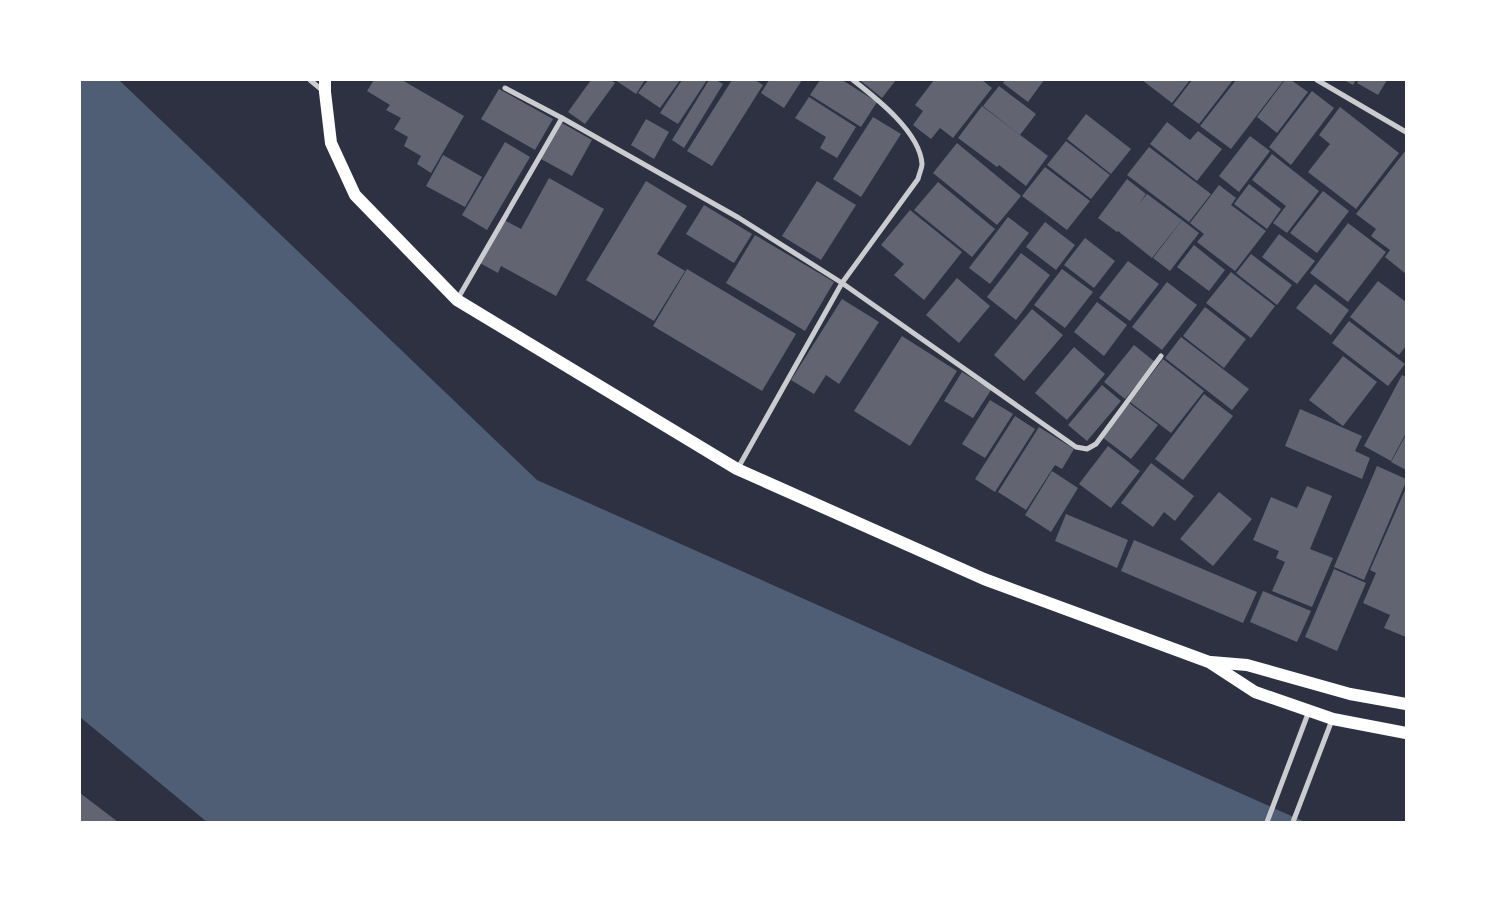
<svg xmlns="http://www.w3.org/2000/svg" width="1486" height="902" font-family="Manrope,sans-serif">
	<rect width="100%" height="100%" fill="#2d3142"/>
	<!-- water -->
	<path fill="#4f5d75" d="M 80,80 L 119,80 L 537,480 L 1305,822 L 207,822 L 80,717 Z"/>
	<!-- building -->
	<g fill="#626471">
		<path d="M 374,80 L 402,80 L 464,116 L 431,173 L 417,164 L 421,156 L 404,146 L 408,137 L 394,129 L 401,118 L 386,110 L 390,105 L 367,91 Z"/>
		<path d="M 591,80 L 611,80 L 615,83 L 585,124 L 568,112 Z"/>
		<path d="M 615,80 L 645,80 L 636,94 Z"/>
		<path d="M 648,80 L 680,80 L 660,108 L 638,93 Z"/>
		<path d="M 682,80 L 707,80 L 678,124 L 660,113 Z"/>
		<path d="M 709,80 L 716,80 L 723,84 L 684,148 L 672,140 Z"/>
		<path d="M 732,80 L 755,80 L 763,85 L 712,166 L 687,151 Z"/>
		<path d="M 769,80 L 802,80 L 784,108 L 761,93 Z"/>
		<path d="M 820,80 L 842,80 L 877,102 L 861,127 L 810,95 Z"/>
		<path d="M 862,80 L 896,80 L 882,98 L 861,81 Z"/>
		<path d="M 934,80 L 982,80 L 992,88 L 953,138 L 940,128 L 931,139 L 913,125 L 923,111 L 915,105 Z"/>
		<path d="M 1005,80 L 1044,80 L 1028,102 L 1003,83 Z"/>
		<path d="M 1142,80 L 1190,80 L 1172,103 Z"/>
		<path d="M 1192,80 L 1233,80 L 1199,124 L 1173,105 Z"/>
		<path d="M 1236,80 L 1284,80 L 1231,149 L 1200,126 Z"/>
		<path d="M 1285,80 L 1291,80 L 1308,92 L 1277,133 L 1257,117 Z"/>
		<path d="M 1344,80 L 1356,80 L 1353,85 Z"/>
		<path d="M 1359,80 L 1387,80 L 1378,95 L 1357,83 Z"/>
		<path d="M 999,86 L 1036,114 L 1020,135 L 983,106 Z"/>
		<path d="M 499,89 L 553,119 L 535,150 L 481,119 Z"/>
		<path d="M 1312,91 L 1334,108 L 1291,165 L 1269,147 Z"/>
		<path d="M 809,97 L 856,127 L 837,158 L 820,148 L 826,137 L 795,118 Z"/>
		<path d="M 982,106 L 1048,156 L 1026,186 L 999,165 L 997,167 L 958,138 Z"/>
		<path d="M 1340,107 L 1399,153 L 1356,209 L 1308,172 L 1330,144 L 1319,135 Z"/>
		<path d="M 1086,114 L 1131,149 L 1111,174 L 1067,139 Z"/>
		<path d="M 873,117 L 901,134 L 861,197 L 833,179 Z"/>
		<path d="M 646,119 L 669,132 L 654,159 L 631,145 Z"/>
		<path d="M 1167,122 L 1190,140 L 1198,131 L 1222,149 L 1197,181 L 1150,144 Z"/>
		<path d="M 562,123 L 592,140 L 572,176 L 541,159 Z"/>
		<path d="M 1250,136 L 1270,151 L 1239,192 L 1219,176 Z"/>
		<path d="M 1066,141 L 1110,175 L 1091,199 L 1047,165 Z"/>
		<path d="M 505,142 L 530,157 L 487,230 L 462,215 Z"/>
		<path d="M 957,143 L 1021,196 L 997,225 L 933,173 Z"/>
		<path d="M 1149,147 L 1211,194 L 1189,222 L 1127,175 Z"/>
		<path d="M 1406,150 L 1406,274 L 1385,257 L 1390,250 L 1371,236 L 1376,229 L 1356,214 Z"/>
		<path d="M 1272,154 L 1319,191 L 1287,233 L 1273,223 L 1286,206 L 1252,180 Z"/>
		<path d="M 443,155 L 482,177 L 465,207 L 426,186 Z"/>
		<path d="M 1045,167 L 1090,201 L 1067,230 L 1022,196 Z"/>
		<path d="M 549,178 L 604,209 L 556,296 L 501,266 L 498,273 L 480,263 L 504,220 L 521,229 Z"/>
		<path d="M 1127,179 L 1146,194 L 1139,204 L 1147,194 L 1182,220 L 1152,258 L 1118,231 L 1117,232 L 1098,218 Z"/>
		<path d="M 646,181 L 687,206 L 657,254 L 685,271 L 654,321 L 586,280 Z"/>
		<path d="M 817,181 L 856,205 L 821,260 L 782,236 Z"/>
		<path d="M 938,182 L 995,229 L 972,257 L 914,210 Z"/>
		<path d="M 1249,184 L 1281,209 L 1267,229 L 1234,204 Z"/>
		<path d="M 1219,185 L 1236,198 L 1231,205 L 1266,231 L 1235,271 L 1197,242 L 1204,234 L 1190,223 Z"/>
		<path d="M 1323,191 L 1349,211 L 1317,253 L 1290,233 Z"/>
		<path d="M 704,205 L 752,234 L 734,263 L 686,234 Z"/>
		<path d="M 910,210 L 962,252 L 924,300 L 894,275 L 904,264 L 881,245 Z"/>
		<path d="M 1008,217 L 1029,233 L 990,284 L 969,268 Z"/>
		<path d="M 1182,220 L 1199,233 L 1170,271 L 1153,258 Z"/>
		<path d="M 1045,222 L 1075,245 L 1056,270 L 1026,247 Z"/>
		<path d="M 1348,223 L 1386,252 L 1348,302 L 1310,273 Z"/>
		<path d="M 1279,234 L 1315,261 L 1297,284 L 1262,257 Z"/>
		<path d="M 755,235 L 834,282 L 805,331 L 726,283 Z"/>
		<path d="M 1085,238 L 1115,261 L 1094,288 L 1064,265 Z"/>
		<path d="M 1194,245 L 1225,270 L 1209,291 L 1177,267 Z"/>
		<path d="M 1021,253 L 1050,275 L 1016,320 L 987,297 Z"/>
		<path d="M 1251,254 L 1292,285 L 1277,305 L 1236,273 Z"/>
		<path d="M 1128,261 L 1159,284 L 1130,321 L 1099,298 Z"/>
		<path d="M 687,269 L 796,334 L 762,391 L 653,326 Z"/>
		<path d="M 1062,269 L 1093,292 L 1065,328 L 1034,305 Z"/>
		<path d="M 1231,272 L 1275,306 L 1251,338 L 1206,303 Z"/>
		<path d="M 957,278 L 990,306 L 959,343 L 926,315 Z"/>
		<path d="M 1378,281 L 1406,302 L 1406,346 L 1399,355 L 1350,317 Z"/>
		<path d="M 1167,282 L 1197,305 L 1162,350 L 1132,327 Z"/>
		<path d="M 1315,284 L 1349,310 L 1331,335 L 1296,308 Z"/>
		<path d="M 842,299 L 879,322 L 839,384 L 826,375 L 814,394 L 791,380 Z"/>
		<path d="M 1097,302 L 1127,325 L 1104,356 L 1074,332 Z"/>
		<path d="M 1205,307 L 1246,339 L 1224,368 L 1183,336 Z"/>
		<path d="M 1032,309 L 1063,335 L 1024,381 L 994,355 Z"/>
		<path d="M 1349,321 L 1405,364 L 1388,386 L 1332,343 Z"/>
		<path d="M 902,336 L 957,371 L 910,446 L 854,411 Z"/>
		<path d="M 1181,337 L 1249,389 L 1232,410 L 1165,358 Z"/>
		<path d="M 1134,345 L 1155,362 L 1125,399 L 1104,382 Z"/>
		<path d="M 1074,347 L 1105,374 L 1067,420 L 1035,393 Z"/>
		<path d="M 1343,356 L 1377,382 L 1343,426 L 1309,400 Z"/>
		<path d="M 1163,359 L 1204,391 L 1171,433 L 1130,402 Z"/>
		<path d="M 962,372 L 991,390 L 973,418 L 944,401 Z"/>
		<path d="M 1402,375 L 1406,377 L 1406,433 L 1391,461 L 1364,446 Z"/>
		<path d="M 1102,385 L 1121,401 L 1087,441 L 1068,425 Z"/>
		<path d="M 1204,394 L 1233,416 L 1183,480 L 1155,459 Z"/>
		<path d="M 990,400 L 1013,414 L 985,458 L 962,444 Z"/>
		<path d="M 1129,403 L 1158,425 L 1131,459 L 1102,437 Z"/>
		<path d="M 1300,409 L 1362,436 L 1355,451 L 1370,458 L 1362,479 L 1285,446 Z"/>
		<path d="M 1015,416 L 1035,429 L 995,492 L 975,479 Z"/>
		<path d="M 1039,427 L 1074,449 L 1062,469 L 1055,465 L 1026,510 L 998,492 Z"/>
		<path d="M 1406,435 L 1406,470 L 1391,462 Z"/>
		<path d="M 1108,446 L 1140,471 L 1111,508 L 1079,484 Z"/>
		<path d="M 1151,463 L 1194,496 L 1175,521 L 1164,512 L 1153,527 L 1121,503 Z"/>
		<path d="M 1377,466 L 1406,479 L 1406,482 L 1364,580 L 1334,567 Z"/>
		<path d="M 1052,471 L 1078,488 L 1051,532 L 1025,515 Z"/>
		<path d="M 1307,486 L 1332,496 L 1310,549 L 1333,558 L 1312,607 L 1272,591 L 1285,562 L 1276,558 L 1279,551 L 1253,540 L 1271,497 L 1297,508 Z"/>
		<path d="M 1406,488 L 1406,637 L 1384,628 L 1390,615 L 1363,603 L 1376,573 L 1370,570 Z"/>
		<path d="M 1219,492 L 1252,519 L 1213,566 L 1180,539 Z"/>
		<path d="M 1066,514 L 1128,540 L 1117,568 L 1055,541 Z"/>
		<path d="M 1134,540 L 1257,592 L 1243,623 L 1121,571 Z"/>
		<path d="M 1334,569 L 1366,583 L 1337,651 L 1305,637 Z"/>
		<path d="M 1263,591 L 1311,611 L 1297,642 L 1250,622 Z"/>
		<path d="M 80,793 L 118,822 L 80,822 Z"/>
	</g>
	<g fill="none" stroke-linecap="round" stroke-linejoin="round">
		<!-- minor -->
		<g stroke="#caccd0" stroke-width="5">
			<path d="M 310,80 L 322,90"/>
			<path d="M 1317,80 L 1406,132"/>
			<path d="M 505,88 L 562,118 L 739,218 L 842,283 L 1076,447 L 1087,449 L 1096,444 L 1161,356"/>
			<path d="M 457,300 L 562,118"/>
			<path d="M 738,468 L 842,283 L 918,179 C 919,174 922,168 922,164 C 920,132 876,98 853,80"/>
			<path d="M 1267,822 L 1309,711"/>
			<path d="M 1293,822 L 1332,720"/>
		</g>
		<!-- primary -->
		<g stroke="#fff" stroke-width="12">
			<path d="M 325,80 L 325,92 L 331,143 L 355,195 L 457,300 L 737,469 L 984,579 L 1209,662 L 1255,692 L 1333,719 L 1406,733"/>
			<path d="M 1211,662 L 1247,665 L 1350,694 L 1406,704"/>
		</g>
	</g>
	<!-- border -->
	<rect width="1486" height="902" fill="none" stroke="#ffffff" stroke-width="162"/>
</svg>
